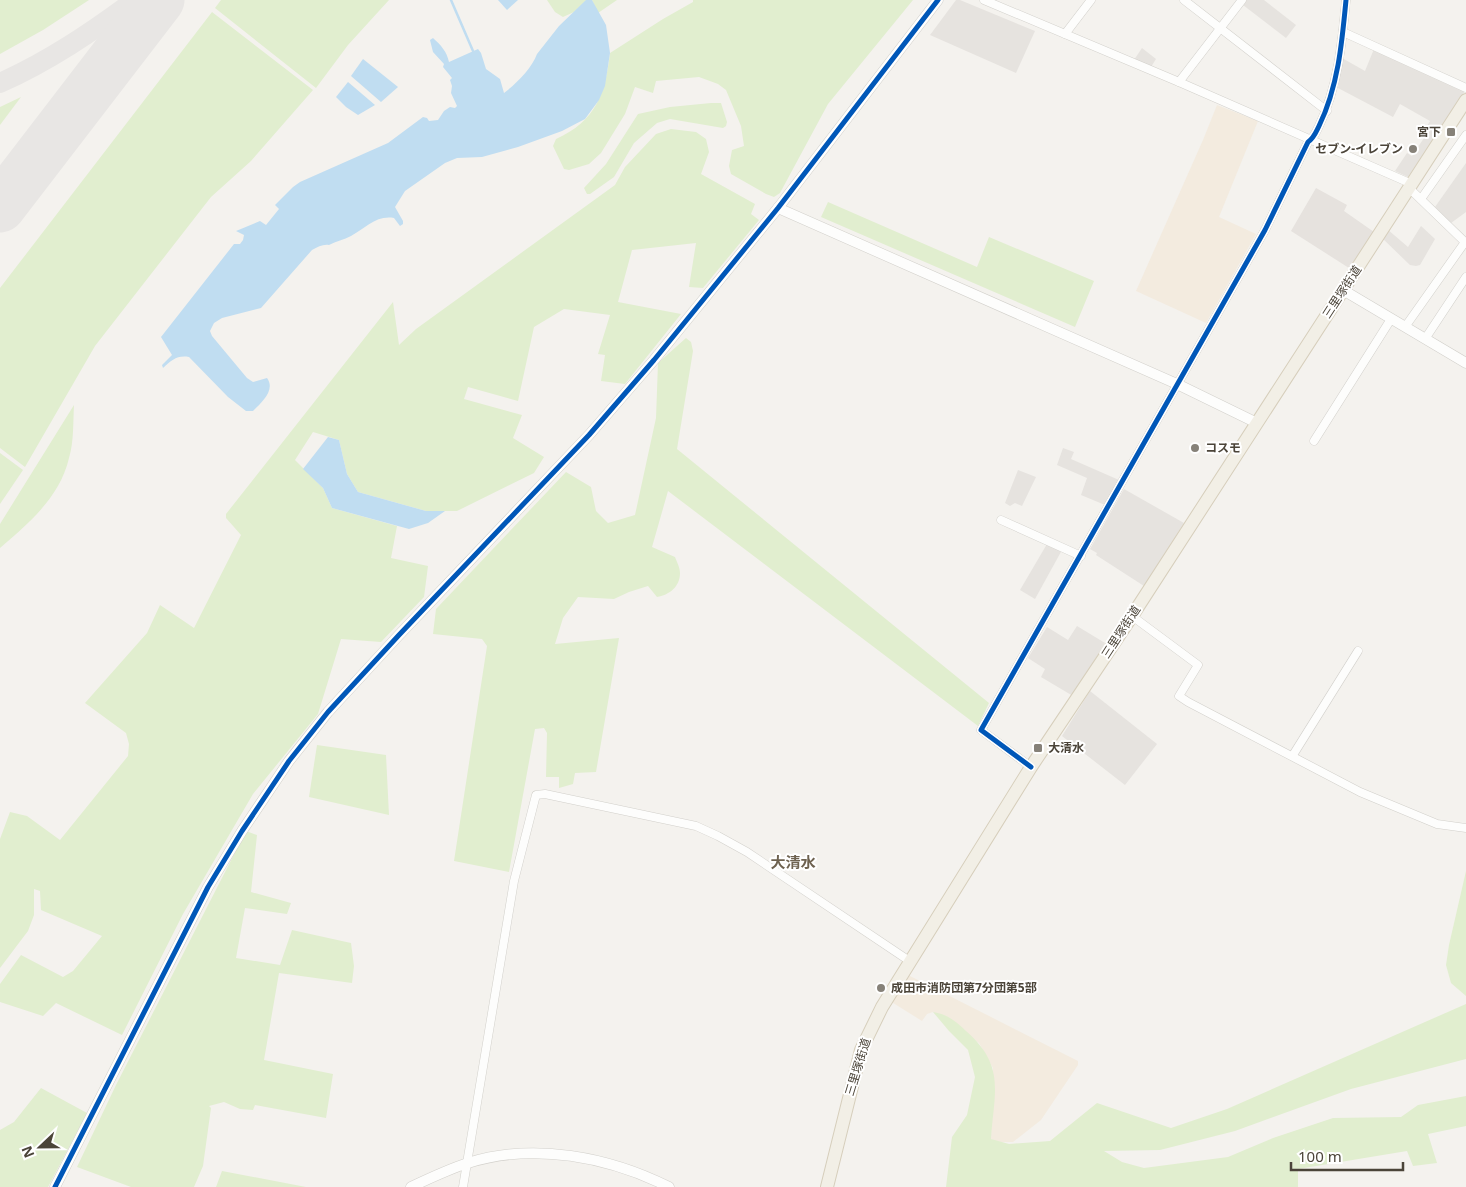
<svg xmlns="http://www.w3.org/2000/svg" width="1466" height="1187" font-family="'Noto Sans','Noto Sans JP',sans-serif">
	<rect width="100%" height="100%" fill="#f4f2ee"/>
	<!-- commercial -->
	<g fill="#f3ebdf">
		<path d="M 1217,105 L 1258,121 L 1219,217 L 1256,234 L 1206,323 L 1136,291 L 1203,140 Z"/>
		<path d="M 908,975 L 1078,1061 L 1078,1065 L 1041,1120 L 1013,1142 L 997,1142 L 991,1139 L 993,1068 L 979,1043 L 933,1012 L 927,1014 L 922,1021 L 890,1001 Z"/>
	</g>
	<!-- industrial -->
	<path fill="#e6e2de" d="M 1316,188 L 1347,205 L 1344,211 L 1374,232 L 1349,268 L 1291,231 Z"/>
	<!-- green -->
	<g fill="#e1eecf">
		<path d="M 0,0 L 89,0 L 43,30 L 0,54 Z"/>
		<path d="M 221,0 L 389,0 L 348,45 L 316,88 L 215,8 Z"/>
		<path d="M 547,0 L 587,0 L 574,12 L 563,17 L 555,12 Z"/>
		<path d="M 592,0 L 617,0 L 598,13 Z"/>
		<path d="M 693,0 L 913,0 L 828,104 L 780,193 L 774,197 L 766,194 L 731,174 L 729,166 L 732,150 L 744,146 L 741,126 L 726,90 L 718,84 L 699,77 L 656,81 L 653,93 L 635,87 L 625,114 L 601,153 L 589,164 L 569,170 L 564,169 L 553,146 L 556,139 C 596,121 605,94 610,53 L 663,19 L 693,2 Z"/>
		<path d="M 212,12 L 313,90 L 251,161 L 211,197 L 95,346 L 25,467 L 0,448 L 0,288 Z"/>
		<path d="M 21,97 L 0,125 L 0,107 Z"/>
		<path d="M 711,103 L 721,103 L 727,122 L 726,126 L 723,128 L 670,119 L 657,123 L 634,143 L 614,177 L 590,194 L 587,194 L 584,188 L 606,164 L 638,114 L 670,107 Z"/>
		<path d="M 671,129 L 696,132 L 706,139 L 709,152 L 701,174 L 755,204 L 751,214 L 759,220 L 703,288 L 689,287 L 696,243 L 632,250 L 618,302 L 681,314 L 625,384 L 601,381 L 605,355 L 598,354 L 610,315 L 564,309 L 534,327 L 518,401 L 468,387 L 464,399 L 522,415 L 513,438 L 544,457 L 534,473 L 457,511 L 426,511 L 358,492 L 347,474 L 339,440 L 313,432 L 295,460 L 323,488 L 332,508 L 397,526 L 391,558 L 428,566 L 424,597 L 381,642 L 341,639 L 318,714 L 253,794 L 183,914 L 122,1035 L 56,1003 L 43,1016 L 0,1002 L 0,984 L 21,955 L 63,977 L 73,971 L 102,936 L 41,910 L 40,891 L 34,889 L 34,915 L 28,931 L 0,968 L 0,839 L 10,812 L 27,816 L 60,840 L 128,756 L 129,744 L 126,733 L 85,703 L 147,633 L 160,605 L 194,628 L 241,535 L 226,518 L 226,514 L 393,302 L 399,345 L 416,329 L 615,185 L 625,167 L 656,134 Z"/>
		<path d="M 828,202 L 977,267 L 989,237 L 1094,281 L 1075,327 L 821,217 Z"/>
		<path d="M 686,338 L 691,342 L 693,351 L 677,449 L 989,703 L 978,726 L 668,491 L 652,547 L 675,557 C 677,562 680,568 680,573 C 680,587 669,595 657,597 L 648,586 L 629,592 L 614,599 L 578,597 L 563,618 L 555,644 L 619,638 L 596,772 L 575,773 L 573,784 L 559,788 L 559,777 L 546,777 L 547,733 L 544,728 L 535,729 L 509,872 L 454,861 L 487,646 L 482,639 L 433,634 L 436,609 L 566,472 L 591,487 L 596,511 L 608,523 L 635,515 L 656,418 L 658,363 Z"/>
		<path d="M 74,405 C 73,422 74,441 69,458 C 60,497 29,523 0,548 L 0,524 Z"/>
		<path d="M 0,453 L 23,470 L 0,504 Z"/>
		<path d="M 317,745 L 386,755 L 389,815 L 309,797 Z"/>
		<path d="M 246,831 L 257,835 L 251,892 L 291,903 L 287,914 L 245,908 L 236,958 L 280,965 L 292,930 L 351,943 L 354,966 L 352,983 L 279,973 L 264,1060 L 333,1074 L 326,1118 L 255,1105 L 253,1110 L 240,1109 L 224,1102 L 209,1106 L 211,1108 L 203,1166 L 194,1187 L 131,1187 L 77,1167 L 116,1085 Z"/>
		<path d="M 1466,871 L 1466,996 L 1451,983 L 1446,965 L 1449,945 Z"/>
		<path d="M 1466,1004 L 1466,1059 L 1351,1089 L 1235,1131 L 1160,1150 L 1104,1151 L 1122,1162 L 1144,1168 L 1228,1157 L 1273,1138 L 1333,1118 L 1401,1117 L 1418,1105 L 1466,1096 L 1466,1126 L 1428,1134 L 1437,1163 L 1413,1166 L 1407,1151 L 1298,1169 L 1298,1187 L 946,1187 L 952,1137 L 967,1115 L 975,1077 L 968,1050 L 949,1031 L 933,1012 C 947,1014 956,1021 966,1031 C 1006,1066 994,1092 991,1139 L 1009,1144 L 1050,1141 L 1097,1103 L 1171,1128 L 1227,1109 Z"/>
		<path d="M 41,1088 L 87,1113 L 48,1187 L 0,1187 L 0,1130 L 14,1122 Z"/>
		<path d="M 222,1171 L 306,1187 L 216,1187 Z"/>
	</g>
	<!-- parking -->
	<g fill="#e6e3df">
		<path d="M 956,0 L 960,0 L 1035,31 L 1016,73 L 930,35 Z"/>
		<path d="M 1246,0 L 1264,0 L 1296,25 L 1286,38 L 1243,5 Z"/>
		<path d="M 1142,48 L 1156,59 L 1151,67 L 1134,60 Z"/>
		<path d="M 1374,49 L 1465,91 L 1408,177 L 1395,171 L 1407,153 L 1412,156 L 1426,135 L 1423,133 L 1430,121 L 1400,104 L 1393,117 L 1338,88 L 1342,58 L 1365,71 Z"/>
		<path d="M 1466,163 L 1466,212 L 1451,223 L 1435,207 Z"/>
		<path d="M 1421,226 L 1435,239 L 1420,265 L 1416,266 L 1410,265 L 1381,237 L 1387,229 L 1408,247 Z"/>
		<path d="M 1063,448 L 1074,452 L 1071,459 L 1119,480 L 1105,505 L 1081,495 L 1087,478 L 1057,465 Z"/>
		<path d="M 1018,470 L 1036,477 L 1022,506 L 1015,503 L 1010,506 L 1005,503 Z"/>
		<path d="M 1124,489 L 1184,523 L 1144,586 L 1096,555 L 1097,553 L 1090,549 Z"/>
		<path d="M 1047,544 L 1062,550 L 1035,599 L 1020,590 Z"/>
		<path d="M 1077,626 L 1105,643 L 1073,696 L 1041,677 L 1045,669 L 1028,658 L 1047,627 L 1068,640 Z"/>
		<path d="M 1090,691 L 1157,744 L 1125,785 L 1062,736 Z"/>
	</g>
	<!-- water -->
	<g fill="#c0ddf1">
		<path d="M 498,0 L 518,0 L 507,10 Z"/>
		<path d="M 586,0 L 592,0 L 606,25 L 610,53 L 605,86 L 599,100 L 585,119 L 562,131 L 518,147 L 482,157 L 457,158 L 445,163 L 405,191 L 395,207 L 403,221 L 403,224 L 400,226 L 394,218 C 376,215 366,228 351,236 C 344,240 336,241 329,245 C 323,244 318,247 312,250 L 261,308 L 222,318 L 214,323 L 210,331 L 212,336 L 247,378 L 253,382 L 267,378 C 276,390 261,403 253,411 L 246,411 L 228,397 L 189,357 C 177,355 172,360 163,368 L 162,365 L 172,355 L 161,337 L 234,244 L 240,244 L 243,240 L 244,235 L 236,231 L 260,221 L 266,225 L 279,209 L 275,205 L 293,187 L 300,182 L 388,143 L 423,117 L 427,118 L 429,121 L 438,120 L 444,111 L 450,107 L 455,108 L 457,106 L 451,93 L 452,86 L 450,80 L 452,78 L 443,67 L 444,64 L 433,52 L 430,40 L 433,38 C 441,45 447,52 449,62 L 478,49 L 481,53 L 486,69 L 500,79 L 504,93 C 516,84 532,68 537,54 L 559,26 Z"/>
		<path d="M 363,59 L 398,87 L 381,102 L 351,76 Z"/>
		<path d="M 348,82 L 375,105 L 358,115 L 346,107 L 336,97 Z"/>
		<path d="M 328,437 L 339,440 L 347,474 L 358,492 L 426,511 L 445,511 L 428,523 L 409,529 L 332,508 L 323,488 L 303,469 Z"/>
	</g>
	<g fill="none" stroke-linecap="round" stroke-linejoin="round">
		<!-- stream -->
		<path stroke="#c0ddf1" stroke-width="2.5" d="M 451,0 L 473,51"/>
		<!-- taxiway -->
		<path stroke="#e8e6e4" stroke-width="20" d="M 0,83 C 49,61 92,32 135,0"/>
		<!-- runway -->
		<path stroke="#e8e6e4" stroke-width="51" d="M 0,207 L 159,0"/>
		<defs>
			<g id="minor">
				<path d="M 984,0 L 1179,82 L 1412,184"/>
				<path d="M 1184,0 L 1327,111"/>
				<path d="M 1343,32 L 1466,88"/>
				<path d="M 1065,34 L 1091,0"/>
				<path d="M 1179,82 L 1242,0"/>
				<path d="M 1409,188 L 1466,243"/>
				<path d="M 1421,199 L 1466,135"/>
				<path d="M 1405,327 L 1465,242"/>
				<path d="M 1425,339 L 1466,277"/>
				<path d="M 1314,441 L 1391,319"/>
				<path d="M 1001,520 L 1081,556"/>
				<path d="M 1132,616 L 1198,665 L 1179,696 L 1188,702 L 1360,792 L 1437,824 L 1466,828"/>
				<path d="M 1293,755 L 1358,651"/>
				<path d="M 1031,767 L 981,730 L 1265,230 L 1308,142 C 1314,138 1316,132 1319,126 C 1338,87 1342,43 1346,0"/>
				<path d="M 463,1187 L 514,881 L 536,795 L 545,794 L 696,826 L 718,836 L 747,852 L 911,962"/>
			</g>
			<g id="tertiary">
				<path d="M 778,208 L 1177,384 L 1257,423"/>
				<path d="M 1343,290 L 1466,363"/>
				<path d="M 55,1187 L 208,887 L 242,831 L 289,761 L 328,712 L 399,635 L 589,435 L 654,360 L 778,208 L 938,0"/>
				<path d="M 411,1187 C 430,1178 449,1169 468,1163 C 534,1142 609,1157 669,1187"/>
			</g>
			<path id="primary" d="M 827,1187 L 861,1050 L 882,1007 L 1031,767 L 1132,616 L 1466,100"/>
		</defs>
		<!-- minor casing -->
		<use href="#minor" stroke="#d2d0cb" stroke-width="9"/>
		<!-- tertiary casing -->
		<use href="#tertiary" stroke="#d2d0cb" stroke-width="11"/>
		<!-- primary casing -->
		<use href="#primary" stroke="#d6cebb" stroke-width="14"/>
		<!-- minor -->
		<use href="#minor" stroke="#fdfdfc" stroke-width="8"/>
		<!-- tertiary -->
		<use href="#tertiary" stroke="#fdfdfc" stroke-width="10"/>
		<!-- primary -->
		<use href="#primary" stroke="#f2efe6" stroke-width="12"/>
		<defs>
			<g id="cycleway">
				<path d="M 1031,767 L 981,730 L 1265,230 L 1308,142 C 1314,138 1316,132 1319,126 C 1338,87 1342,43 1346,0"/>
				<path d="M 55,1187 L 208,887 L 242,831 L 289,761 L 328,712 L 399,635 L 589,435 L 654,360 L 778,208 L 938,0"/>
			</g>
		</defs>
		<!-- cycleway casing -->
		<use href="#cycleway" stroke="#fff" stroke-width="8"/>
		<!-- cycleway -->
		<use href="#cycleway" stroke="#0057b8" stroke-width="5"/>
	</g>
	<!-- markers -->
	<g fill="#868178" stroke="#fff" stroke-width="2">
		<rect x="1446" y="127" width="10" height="10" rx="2.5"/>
		<circle cx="1413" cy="149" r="5"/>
		<circle cx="1195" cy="448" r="5"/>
		<rect x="1033" y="743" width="10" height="10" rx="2.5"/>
		<circle cx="881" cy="988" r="5"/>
	</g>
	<g text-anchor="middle" stroke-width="4" stroke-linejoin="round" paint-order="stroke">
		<!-- poi labels -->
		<g font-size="12" font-weight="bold" fill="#4b4439" stroke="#fff" text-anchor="start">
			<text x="1441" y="136" text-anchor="end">宮下</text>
			<text x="1403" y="153" text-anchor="end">セブン-イレブン</text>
			<text x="1205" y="452">コスモ</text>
			<text x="1048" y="752">大清水</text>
			<text x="891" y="992">成田市消防団第7分団第5部</text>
		</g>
		<!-- street labels -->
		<g font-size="12" fill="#4b4439" stroke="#fff">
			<text transform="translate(1342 292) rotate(-57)" y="4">三里塚街道</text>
			<text transform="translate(1121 632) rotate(-57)" y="4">三里塚街道</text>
			<text transform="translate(858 1067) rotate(-73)" y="4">三里塚街道</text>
		</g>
		<!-- quarter labels -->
		<g font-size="15" font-weight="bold" fill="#6e6250" stroke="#fff">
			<text x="793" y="868">大清水</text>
		</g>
	</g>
	<!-- north arrow -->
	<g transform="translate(40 1147) rotate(248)" stroke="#ffffff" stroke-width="4" paint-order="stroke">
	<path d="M0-4L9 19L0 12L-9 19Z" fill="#4b4439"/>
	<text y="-8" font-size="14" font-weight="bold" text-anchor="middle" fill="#4b4439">N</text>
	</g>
	<!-- scale -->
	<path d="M1291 1162v8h112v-8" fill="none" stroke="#4b4439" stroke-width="2.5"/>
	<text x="1298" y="1162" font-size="15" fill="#4b4439" stroke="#ffffff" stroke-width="4" paint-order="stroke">100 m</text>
</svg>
